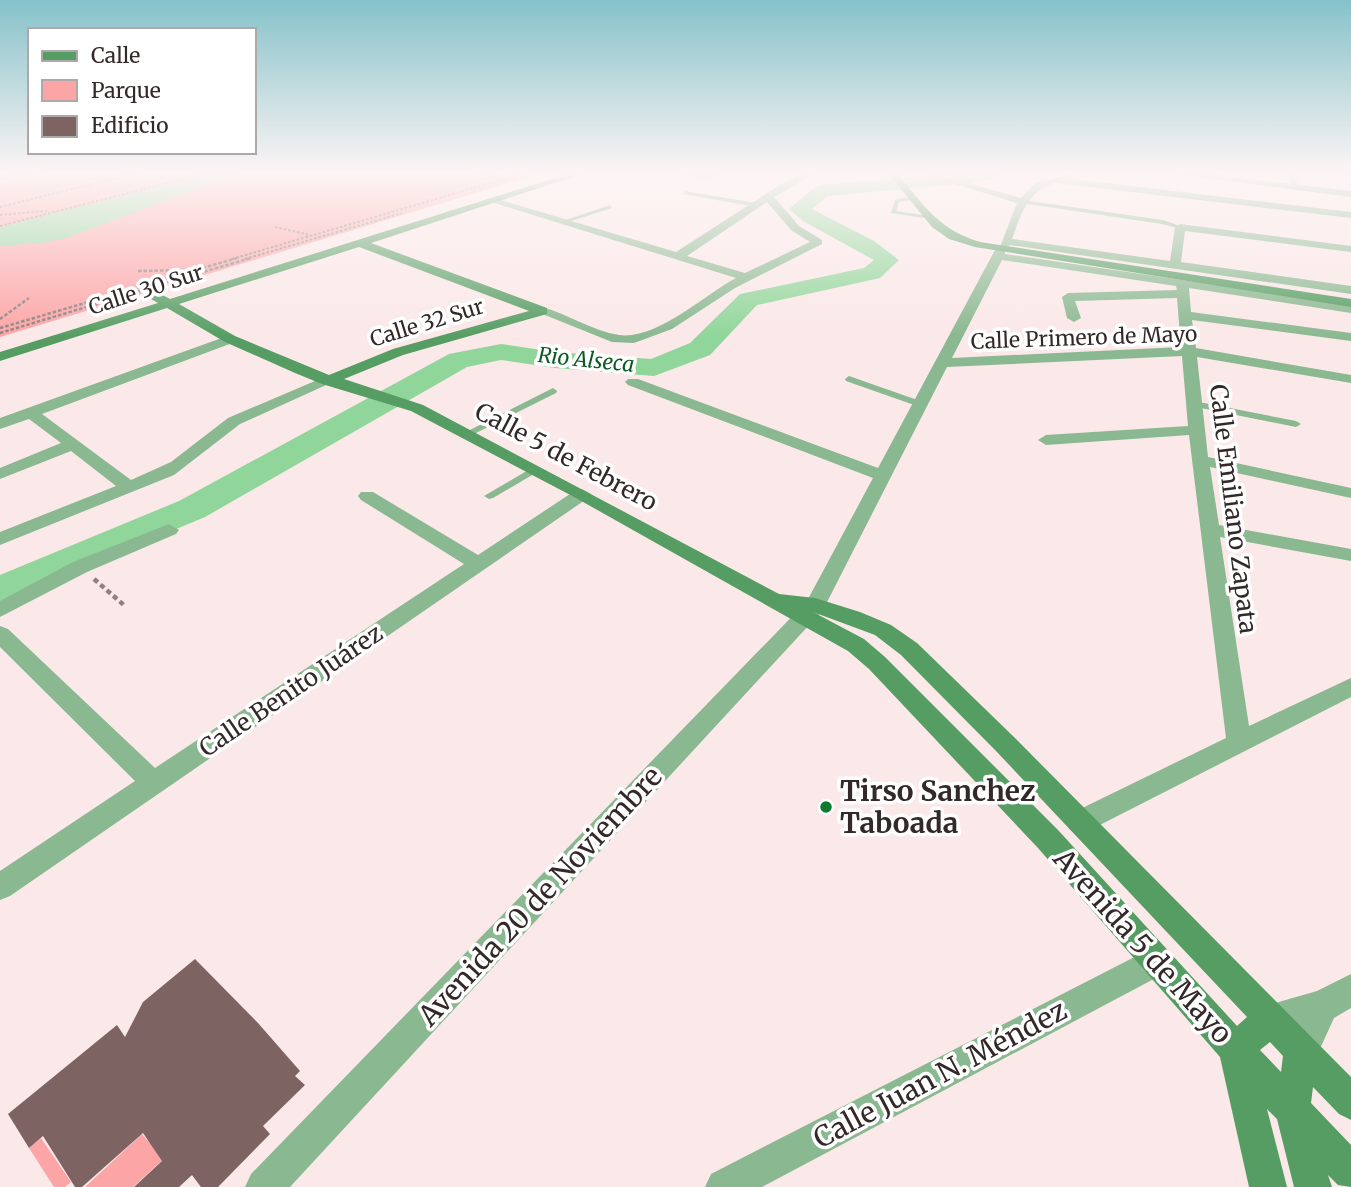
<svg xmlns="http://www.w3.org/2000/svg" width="1351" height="1187" font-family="Merriweather,serif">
	<rect width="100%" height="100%" fill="#fbe8e8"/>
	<!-- green -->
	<g fill="#fca5a6">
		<path d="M 0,172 L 545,172 L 0,337 Z"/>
		<path d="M 142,1134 L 148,1141 L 179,1145 L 133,1187 L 85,1187 Z"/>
		<path d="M 41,1138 L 71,1182 L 65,1187 L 54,1187 L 29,1148 Z"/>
	</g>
	<!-- water -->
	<path fill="#90d69a" d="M 216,172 L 241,172 L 66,238 L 41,243 L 0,246 L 0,227 Z"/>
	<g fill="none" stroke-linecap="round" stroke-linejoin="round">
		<!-- river -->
		<path fill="#90d69a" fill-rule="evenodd" d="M 973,172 L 1005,172 L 1002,176 L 978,182 L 827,196 L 812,209 L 874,241 L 899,260 L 880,278 L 757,305 L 710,355 L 654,376 L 555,368 L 501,360 L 467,367 L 205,517 L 0,603 L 0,575 L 179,501 L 449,354 L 501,344 L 555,352 L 651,359 L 690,343 L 740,294 L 864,268 L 874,260 L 803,221 L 789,209 L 815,187 L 822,185 Z"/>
	</g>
	<!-- building -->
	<path fill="#7e6363" d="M 195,959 L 258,1023 L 300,1071 L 295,1076 L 305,1085 L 263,1126 L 270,1134 L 218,1187 L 201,1187 L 192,1175 L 179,1187 L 134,1187 L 162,1161 L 143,1133 L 82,1187 L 75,1187 L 43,1136 L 29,1148 L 8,1114 L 117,1025 L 125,1037 L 143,1002 Z"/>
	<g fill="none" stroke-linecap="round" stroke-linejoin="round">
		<!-- path-far2 -->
		<g stroke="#908181" stroke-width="2" stroke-dasharray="2.5 2" stroke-linecap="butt">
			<path d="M 472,172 L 502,178"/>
			<path d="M 0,178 L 44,172"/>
			<path d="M 0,207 L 140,172"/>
			<path d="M 0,215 L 47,211"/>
			<path d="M 0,226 L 210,172"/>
			<path d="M 275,227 L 310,235"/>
			<path d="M 232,259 L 528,172"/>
			<path d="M 245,259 L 402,213"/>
		</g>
		<!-- path-far1 -->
		<g stroke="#908181" stroke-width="2.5" stroke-dasharray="3.5 2" stroke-linecap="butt">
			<path d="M 138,271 L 187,270"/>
			<path d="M 155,282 L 237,258"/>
			<path d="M 162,284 L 251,258"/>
			<path d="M 0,319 L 29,298"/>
			<path d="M 0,328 L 143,286"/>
			<path d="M 0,333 L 143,290"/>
		</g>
		<!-- path -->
		<path stroke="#908181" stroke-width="4.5" stroke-dasharray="5 3.5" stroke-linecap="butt" d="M 94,579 L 125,606"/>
		<!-- lane -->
		<g fill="#8ab890" fill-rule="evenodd">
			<path d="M 1290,172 L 1296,172 L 1297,188 L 1292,187 Z"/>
			<path d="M 685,191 L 756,203 L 759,205 L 756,207 L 683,194 Z"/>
			<path d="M 914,196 L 916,199 L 899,202 L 896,211 L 929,216 L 931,219 L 891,213 L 895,200 Z"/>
			<path d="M 1023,200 L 1163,220 L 1183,227 L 1180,229 L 1162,224 L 1021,203 Z"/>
			<path d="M 610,205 L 612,208 L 565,223 L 560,222 Z"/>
			<path d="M 849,376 L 923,402 L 925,404 L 923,406 L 917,406 L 846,381 L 845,379 Z"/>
			<path d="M 553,388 L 557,391 L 556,393 L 470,436 L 464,436 L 462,434 Z"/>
			<path d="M 1194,401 L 1296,421 L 1301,424 L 1296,427 L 1191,406 L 1189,404 Z"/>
			<path d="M 535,466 L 540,469 L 539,471 L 493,498 L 489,499 L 484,496 Z"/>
		</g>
		<!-- street -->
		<g fill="#8ab890" fill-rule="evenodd">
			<path d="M 669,172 L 727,172 L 707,179 Z"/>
			<path d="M 805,172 L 817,172 L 774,197 L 799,226 L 822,240 L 822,244 L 735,288 L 672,329 L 634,343 L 612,342 L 535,311 L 542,307 C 568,314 593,331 619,335 C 657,340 704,295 736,278 L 488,201 L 497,199 L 676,252 L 783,183 ZM 767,202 L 791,230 L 810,242 L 745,273 L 687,256 Z"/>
			<path d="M 916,172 L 930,172 L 1021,198 L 1036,183 L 1068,175 L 1072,179 L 1351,212 L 1351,218 L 1056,183 C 1029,188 1020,216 1012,239 L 1170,261 L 1175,227 L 1180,224 L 1351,246 L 1351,252 L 1185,231 L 1181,262 L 1351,286 L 1351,294 L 1010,245 L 1005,248 L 1005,254 L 1351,305 L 1351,313 L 1189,288 L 1191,312 L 1351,333 L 1351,341 L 1192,320 L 1196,348 L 1351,375 L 1351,383 L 1197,357 L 1208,457 L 1351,488 L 1351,498 L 1210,467 L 1219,525 L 1351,549 L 1351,561 L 1220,537 L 1249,726 L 1351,678 L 1351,697 L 1090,830 L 1080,834 L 1070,830 L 1066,822 L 1070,814 L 1226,738 L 1189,435 L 1046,445 L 1038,440 L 1046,435 L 1188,426 L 1182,356 L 947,367 L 823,610 L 290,1187 L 245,1187 L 251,1174 L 807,601 L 873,478 L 628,385 L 625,382 L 628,379 L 638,379 L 878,468 L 995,250 L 1000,247 L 1017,203 ZM 1002,260 L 1176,286 L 1177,290 L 1068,293 L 1062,297 L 1067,318 L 1074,322 L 1081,318 L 1075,301 L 1177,298 L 1181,347 L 952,358 Z"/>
			<path d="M 1159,172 L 1188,172 L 1351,191 L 1351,197 Z"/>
			<path d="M 230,335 L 237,339 L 235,342 L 42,414 L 131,480 L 171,462 L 228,418 L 322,378 L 327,376 L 335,381 L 240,424 L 174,475 L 0,545 L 0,532 L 116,486 L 71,451 L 0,479 L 0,468 L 61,443 L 29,419 L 0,429 L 0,418 Z"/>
			<path d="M 582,489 L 591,494 L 588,498 L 10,896 L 0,900 L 0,871 L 135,781 L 0,647 L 0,626 L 8,629 L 155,768 L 464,564 L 361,500 L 358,496 L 361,492 L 373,492 L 478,555 L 576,490 Z"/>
			<path d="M 169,524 L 179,530 L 176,534 L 87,572 L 0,617 L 0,601 L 73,562 Z"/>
			<path d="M 1156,946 L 1167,950 L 1172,961 L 1167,972 L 762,1187 L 705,1187 L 711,1174 Z"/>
			<path d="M 1351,974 L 1351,1008 L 1334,1018 L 1313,1064 L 1301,1069 L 1289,1064 L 1284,1052 L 1294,1030 L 1270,1037 L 1258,1032 L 1253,1020 L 1258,1008 L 1317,991 Z"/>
		</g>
		<!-- secondary -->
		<g fill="#559d62" fill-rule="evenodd">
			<path d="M 574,172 L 588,172 L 371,243 L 547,308 L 547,314 L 403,355 L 344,379 L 423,405 L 779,594 L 815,598 L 860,612 L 891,625 L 917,643 L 1015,738 L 1351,1077 L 1351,1120 L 1339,1114 L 1313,1087 L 1311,1103 L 1351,1145 L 1351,1187 L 1338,1185 L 1328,1175 L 1332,1187 L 1294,1187 L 1277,1119 L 1267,1109 L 1287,1187 L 1249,1187 L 1220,1057 L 1038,848 L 869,669 L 848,651 L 576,498 L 411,411 L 322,384 L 295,373 L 225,342 L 167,308 L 0,361 L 0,352 L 158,303 L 151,299 L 151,293 L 159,293 L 170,299 ZM 359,247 L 529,311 L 393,349 L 329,375 L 235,336 L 179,304 ZM 813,612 L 875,635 L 901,655 L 997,752 L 1247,1017 L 1237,1026 L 1058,830 L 885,657 L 864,639 ZM 1270,1042 L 1283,1056 L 1281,1072 L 1260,1050 Z"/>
			<path d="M 887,172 L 896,172 C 924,205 937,229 980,242 L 1351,299 L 1351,307 L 975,247 L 949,239 L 932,227 Z"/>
		</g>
	</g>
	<!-- sky -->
	<linearGradient id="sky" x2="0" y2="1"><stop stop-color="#85c2c9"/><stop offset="0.51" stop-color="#fdf5f5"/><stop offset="1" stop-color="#fdf5f5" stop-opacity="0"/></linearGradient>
	<rect width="1351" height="338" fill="url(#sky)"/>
	<!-- markers -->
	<circle fill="#0a7b31" stroke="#fff" stroke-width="2.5" cx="826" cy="807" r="7"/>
	<g text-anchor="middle" stroke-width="7" stroke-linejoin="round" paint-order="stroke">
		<!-- far-street labels -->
		<g font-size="21" fill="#342929" stroke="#fff">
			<text transform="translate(146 290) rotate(-18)" y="7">Calle 30 Sur</text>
			<text transform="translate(427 323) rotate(-17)" y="7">Calle 32 Sur</text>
			<text transform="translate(1084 338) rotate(-2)" y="7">Calle Primero de Mayo</text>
		</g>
		<!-- far-water labels -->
		<g font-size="21" font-style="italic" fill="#0d5a24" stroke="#fff">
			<text transform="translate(586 360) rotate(6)" y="7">Rio Alseca</text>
		</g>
		<!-- street labels -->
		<g font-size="24" fill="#342929" stroke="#fff">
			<text transform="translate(566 457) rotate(28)" y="8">Calle 5 de Febrero</text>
			<text transform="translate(1233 509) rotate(83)" y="8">Calle Emiliano Zapata</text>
			<text transform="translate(291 691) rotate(-34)" y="8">Calle Benito Juárez</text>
		</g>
		<!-- near-poi labels -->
		<g font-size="28" font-weight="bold" fill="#342929" stroke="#fff" text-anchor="start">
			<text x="840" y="801">Tirso Sanchez<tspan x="840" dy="32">Taboada</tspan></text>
		</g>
		<!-- near-street labels -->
		<g font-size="28" fill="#342929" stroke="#fff">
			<text transform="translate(540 896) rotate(-47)" y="10">Avenida 20 de Noviembre</text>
			<text transform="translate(1143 946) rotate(48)" y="10">Avenida 5 de Mayo</text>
			<text transform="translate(940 1074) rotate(-28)" y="10">Calle Juan N. Méndez</text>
		</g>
	</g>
	<!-- legend -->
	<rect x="28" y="28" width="228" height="126" fill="#ffffff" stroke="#aea9a9" stroke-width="2"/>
	<rect x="42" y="51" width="35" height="10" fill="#559d62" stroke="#aea9a9" stroke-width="2"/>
	<text x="91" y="63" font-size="21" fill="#342929">Calle</text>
	<rect x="42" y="80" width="35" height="21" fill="#fca5a6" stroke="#aea9a9" stroke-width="2"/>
	<text x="91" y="98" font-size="21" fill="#342929">Parque</text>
	<rect x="42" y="116" width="35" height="21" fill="#7e6363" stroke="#aea9a9" stroke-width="2"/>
	<text x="91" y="133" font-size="21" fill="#342929">Edificio</text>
</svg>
